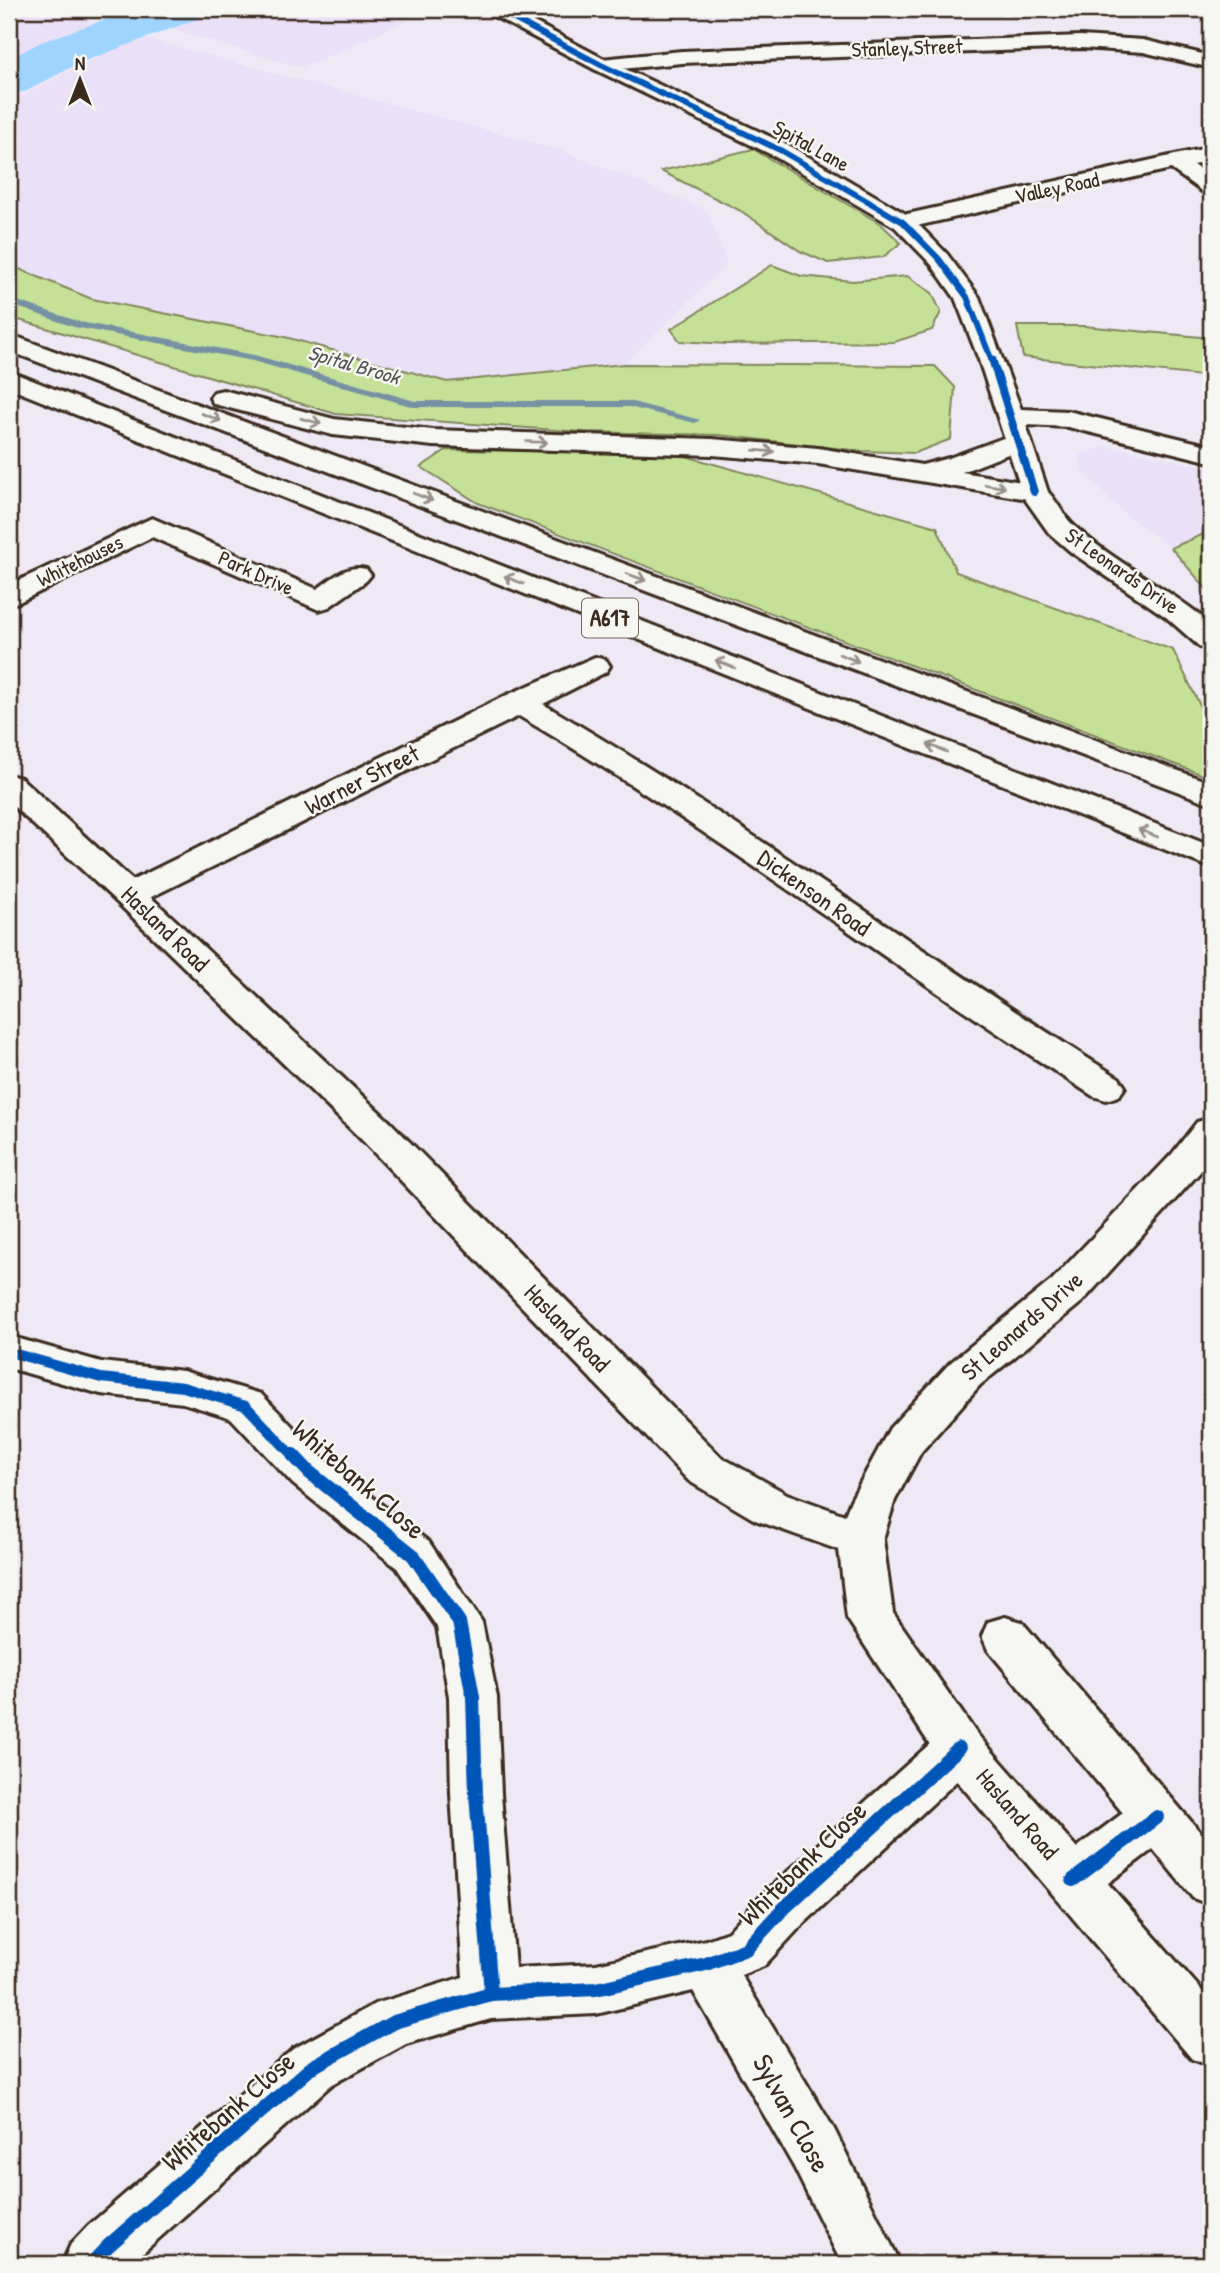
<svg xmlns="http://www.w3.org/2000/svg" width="1220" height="2273" font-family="'Patrick Hand',sans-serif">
	<rect width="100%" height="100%" fill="#efe9f5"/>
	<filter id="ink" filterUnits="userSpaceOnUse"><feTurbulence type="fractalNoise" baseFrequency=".0143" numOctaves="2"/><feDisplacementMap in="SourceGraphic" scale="14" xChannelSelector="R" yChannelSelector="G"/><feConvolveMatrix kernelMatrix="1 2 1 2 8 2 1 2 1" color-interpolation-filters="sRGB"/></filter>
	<g filter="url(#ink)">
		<!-- built -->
		<g fill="#eae0f7">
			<path d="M 9,9 L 77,9 L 95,28 L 36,49 L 9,64 Z"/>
			<path d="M 219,9 L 432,9 L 303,68 L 170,29 Z"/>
			<path d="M 137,36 L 563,151 L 708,211 L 727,264 L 624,364 L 447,382 L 285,337 L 92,299 L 9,265 L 9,103 Z"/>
			<path d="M 1106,446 L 1211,468 L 1211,531 L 1171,548 L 1124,513 L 1081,470 L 1081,454 Z"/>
		</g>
		<!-- green -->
		<g fill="#c5e198" stroke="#80865b" stroke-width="2">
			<path d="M 753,149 L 881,224 L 901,243 L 883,257 L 828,263 L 800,251 L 741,211 L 661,171 Z"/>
			<path d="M 772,265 L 801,276 L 853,281 L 907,276 L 932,293 L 941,312 L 932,330 L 894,342 L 726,344 L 680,341 L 671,329 Z"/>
			<path d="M 14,267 L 92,299 L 285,337 L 447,382 L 624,364 L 935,366 L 955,387 L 951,439 L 915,453 L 862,451 L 719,435 L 584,432 L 336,414 L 9,317 L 9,270 Z"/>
			<path d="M 1017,326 L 1084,326 L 1211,338 L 1211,377 L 1023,357 Z"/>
			<path d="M 446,450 L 675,453 L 937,527 L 956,572 L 1173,650 L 1209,724 L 1211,778 L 478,503 L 421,467 Z"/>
			<path d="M 1211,531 L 1211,594 L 1171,548 Z"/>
		</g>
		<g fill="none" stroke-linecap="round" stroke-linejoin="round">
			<!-- stream -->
			<path fill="#7690a4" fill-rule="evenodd" d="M 9,298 L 80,322 L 254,355 L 415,401 L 629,401 L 700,420 L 695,423 L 629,407 L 414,407 L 253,361 L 74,327 L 9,304 Z"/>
			<!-- river -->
			<path fill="#9ed4fd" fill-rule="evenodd" d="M 135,9 L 204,9 L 197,19 L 77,64 L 27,91 L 9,95 L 9,59 L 41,42 Z"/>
			<defs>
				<g id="minor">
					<path d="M 1081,36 L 1143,40 L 1211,56 L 1211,68 L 1143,52 L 1081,48 L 682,63 L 601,71 L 594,69 L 591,65 L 594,61 L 601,59 L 682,51 Z"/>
					<path d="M 1211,147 L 1211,161 L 1193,165 L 1211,177 L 1211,194 L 1203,192 L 1171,169 L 903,229 L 895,227 L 891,222 L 895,217 L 903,215 Z"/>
					<path d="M 152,518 L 317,589 C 333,578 346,564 366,569 L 371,575 L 366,581 L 329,607 L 319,610 L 152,537 L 19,602 L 9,605 L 9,585 Z"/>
					<path d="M 595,657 L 606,660 L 610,666 L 606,672 L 543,704 C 741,819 925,957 1119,1078 L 1125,1087 L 1119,1096 L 1106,1100 L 1093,1096 C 899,972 717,832 519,716 L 141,902 L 129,905 L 117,902 L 112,895 L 117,888 L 507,695 Z"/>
					<path d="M 9,1336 L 101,1362 L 183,1371 L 261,1394 L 325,1460 L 429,1542 L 482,1622 L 497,1697 L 501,1794 L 515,1968 L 596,1964 L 706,1940 L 728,1932 L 763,1894 L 942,1733 L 959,1727 L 976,1733 L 983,1748 L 976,1763 L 799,1928 L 764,1966 L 741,1975 L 834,2129 L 901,2264 L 842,2264 L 794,2167 L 693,1991 L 596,2014 L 491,2019 L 406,2044 L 331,2085 L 130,2264 L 62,2264 L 71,2244 L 88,2226 L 293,2049 L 375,2004 L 463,1977 L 451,1794 L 449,1697 L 437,1627 L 397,1568 L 293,1484 L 231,1418 L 183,1403 L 101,1394 L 9,1368 Z"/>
					<path d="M 1005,1617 L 1022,1622 L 1211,1845 L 1211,1905 L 1193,1898 L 1153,1849 L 1091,1896 L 1073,1903 L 1055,1896 L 1047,1880 L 1055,1864 L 1123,1813 L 988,1650 L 982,1636 L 988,1622 Z"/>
				</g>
				<path id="tertiary" d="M 485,9 L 509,9 L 608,61 L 788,145 L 911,217 L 947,254 L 979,297 L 1021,409 L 1068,411 L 1211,446 L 1211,462 L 1068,427 L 1026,425 L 1048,492 L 1044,498 L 1034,500 L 1024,498 L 979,360 L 955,298 L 931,264 L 895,227 L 772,155 L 594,69 L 488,13 Z"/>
				<g id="secondary">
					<path d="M 1034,484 C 1053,488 1059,512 1073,525 C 1113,562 1163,585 1205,619 L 1211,625 L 1211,650 L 1200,647 L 1166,617 L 1071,552 L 1049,533 L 1020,492 L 1024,486 Z"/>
					<path d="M 9,775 L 21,778 L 141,888 L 391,1123 L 721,1457 L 787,1494 L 845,1515 L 851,1500 L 890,1428 L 950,1363 L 1052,1280 L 1172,1154 L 1197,1122 L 1211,1118 L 1211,1158 L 1200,1172 L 1082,1302 L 980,1385 L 921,1452 L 895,1500 L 883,1539 L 893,1613 L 976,1733 L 1211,2001 L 1211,2066 L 1192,2059 L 942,1763 L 847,1618 L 839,1550 L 755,1520 L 689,1481 L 363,1141 L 117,902 L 9,802 Z"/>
				</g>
				<g id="trunk">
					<path d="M 9,334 L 1211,783 L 1211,804 L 9,351 Z"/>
					<path d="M 9,371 L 1211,846 L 1211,868 L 9,388 Z"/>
					<path d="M 223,390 L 334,419 L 433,430 L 712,439 L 818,448 L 922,465 L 949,458 L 1017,433 L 1026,435 L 1030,441 L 1026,447 L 962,472 L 1034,484 L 1044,486 L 1048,492 L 1044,498 L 1034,500 L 818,464 L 712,455 L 433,446 L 333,435 L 214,404 L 210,398 L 214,392 Z"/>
				</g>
			</defs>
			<!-- minor casing -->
			<use href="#minor" stroke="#3b2a1e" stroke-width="6"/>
			<!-- tertiary casing -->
			<use href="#tertiary" stroke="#3b2a1e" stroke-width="6"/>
			<!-- secondary casing -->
			<use href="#secondary" stroke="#3b2a1e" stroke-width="6"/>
			<!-- trunk casing -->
			<use href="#trunk" stroke="#3b2a1e" stroke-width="6"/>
			<!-- minor -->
			<use href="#minor" fill="#f6f6f2" fill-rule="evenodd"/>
			<!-- tertiary -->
			<use href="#tertiary" fill="#f6f6f2" fill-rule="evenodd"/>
			<!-- secondary -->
			<use href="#secondary" fill="#f6f6f2" fill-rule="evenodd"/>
			<!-- trunk -->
			<use href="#trunk" fill="#f6f6f2" fill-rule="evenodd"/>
			<defs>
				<path id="cycleway-far3" d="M 495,9 L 601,65 L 780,150 L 903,222 L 939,259 L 967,297 L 992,361"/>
				<path id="cycleway-far2" d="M 992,359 L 1034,492"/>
				<path id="cycleway-far1" d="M 9,1352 L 101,1378 L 183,1387 L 246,1406 L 294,1457"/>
				<g id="cycleway">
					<path d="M 293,1455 L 309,1472 L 413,1555 L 459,1622 L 473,1697 L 476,1794 L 491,1994"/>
					<path d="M 1073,1880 L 1157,1817"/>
					<path d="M 91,2264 L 108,2246 L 312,2067 L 394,2022 L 491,1994 L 596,1989 L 706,1964 L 746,1949 L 781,1911 L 959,1748"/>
				</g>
			</defs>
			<!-- cycleway-far3 casing -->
			<use href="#cycleway-far3" stroke="#f6f6f2" stroke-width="9"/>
			<!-- cycleway-far2 casing -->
			<use href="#cycleway-far2" stroke="#f6f6f2" stroke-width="11"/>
			<!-- cycleway-far1 casing -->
			<use href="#cycleway-far1" stroke="#f6f6f2" stroke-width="15"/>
			<!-- cycleway casing -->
			<use href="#cycleway" stroke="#f6f6f2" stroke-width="18"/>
			<!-- cycleway-far3 -->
			<use href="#cycleway-far3" stroke="#0057b8" stroke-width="6"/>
			<!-- cycleway-far2 -->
			<use href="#cycleway-far2" stroke="#0057b8" stroke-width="8"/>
			<!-- cycleway-far1 -->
			<use href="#cycleway-far1" stroke="#0057b8" stroke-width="10"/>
			<!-- cycleway -->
			<use href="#cycleway" stroke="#0057b8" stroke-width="14"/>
		</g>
		<!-- one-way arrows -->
		<defs><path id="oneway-shaft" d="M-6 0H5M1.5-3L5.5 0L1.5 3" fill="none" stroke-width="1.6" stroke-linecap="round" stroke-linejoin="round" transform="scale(1.75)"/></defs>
		<g stroke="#989088">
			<use href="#oneway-shaft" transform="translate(211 417) rotate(20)"/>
			<use href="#oneway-shaft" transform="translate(311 421) rotate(15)"/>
			<use href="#oneway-shaft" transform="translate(537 442) rotate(2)"/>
			<use href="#oneway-shaft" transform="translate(764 451) rotate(5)"/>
			<use href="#oneway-shaft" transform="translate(995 486) rotate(9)"/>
			<use href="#oneway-shaft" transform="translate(423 497) rotate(21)"/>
			<use href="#oneway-shaft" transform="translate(636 577) rotate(21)"/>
			<use href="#oneway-shaft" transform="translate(514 580) rotate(-158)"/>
			<use href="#oneway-shaft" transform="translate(849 658) rotate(21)"/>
			<use href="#oneway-shaft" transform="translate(725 664) rotate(-158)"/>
			<use href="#oneway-shaft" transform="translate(937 748) rotate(-158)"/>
			<use href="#oneway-shaft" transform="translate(1148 833) rotate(-158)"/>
		</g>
	</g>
	<g text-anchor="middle" stroke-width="5" stroke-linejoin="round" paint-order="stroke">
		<!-- far-street labels -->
		<g font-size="21" fill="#3b2a1e" stroke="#f6f6f2">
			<text transform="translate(907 48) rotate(-2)" y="7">Stanley Street</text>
			<text transform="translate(811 146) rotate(29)" y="7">Spital Lane</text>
			<text transform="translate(1057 188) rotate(-12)" y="7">Valley Road</text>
			<text transform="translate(80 561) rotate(-26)" y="7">Whitehouses</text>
			<text transform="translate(1122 571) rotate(35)" y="7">St Leonards Drive</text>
			<text transform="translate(256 573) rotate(24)" y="7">Park Drive</text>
		</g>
		<!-- far-water labels -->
		<g font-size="21" font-style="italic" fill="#545456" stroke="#f6f6f2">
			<text transform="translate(354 365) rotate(16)" y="7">Spital Brook</text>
		</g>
		<!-- shield labels -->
		<rect fill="#f6f6f2" stroke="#73675e" stroke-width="2" x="582" y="598.5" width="56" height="39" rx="5"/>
		<g font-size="23" font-weight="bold" fill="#3b2a1e">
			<text x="610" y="626">A617</text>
		</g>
		<!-- street labels -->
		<g font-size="24" fill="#3b2a1e" stroke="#f6f6f2">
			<text transform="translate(362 780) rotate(-27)" y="8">Warner Street</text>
			<text transform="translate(814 893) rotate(35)" y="8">Dickenson Road</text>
			<text transform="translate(165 929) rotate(44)" y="8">Hasland Road</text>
			<text transform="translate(1022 1326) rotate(-41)" y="8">St Leonards Drive</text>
			<text transform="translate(567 1328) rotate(46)" y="8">Hasland Road</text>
			<text transform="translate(1017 1814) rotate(49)" y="8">Hasland Road</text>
		</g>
		<!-- near-street labels -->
		<g font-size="28" fill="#3b2a1e" stroke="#f6f6f2">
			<text transform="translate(359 1479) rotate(41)" y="10">Whitebank Close</text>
			<text transform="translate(802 1863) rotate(-44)" y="10">Whitebank Close</text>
			<text transform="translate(228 2111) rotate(-41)" y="10">Whitebank Close</text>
			<text transform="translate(792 2113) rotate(61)" y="10">Sylvan Close</text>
		</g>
	</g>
	<!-- margin -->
	<rect width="1220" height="2273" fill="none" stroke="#f6f6f2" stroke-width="35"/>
	<rect x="18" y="18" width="1185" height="2238" fill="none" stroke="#3b2a1e" stroke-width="2.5" filter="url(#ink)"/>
	<!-- north arrow -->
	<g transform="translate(80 80)" stroke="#f6f6f2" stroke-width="5" paint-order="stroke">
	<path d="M0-5L12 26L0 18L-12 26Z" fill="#3b2a1e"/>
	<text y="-10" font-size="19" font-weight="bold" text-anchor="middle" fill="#3b2a1e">N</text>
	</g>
</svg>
